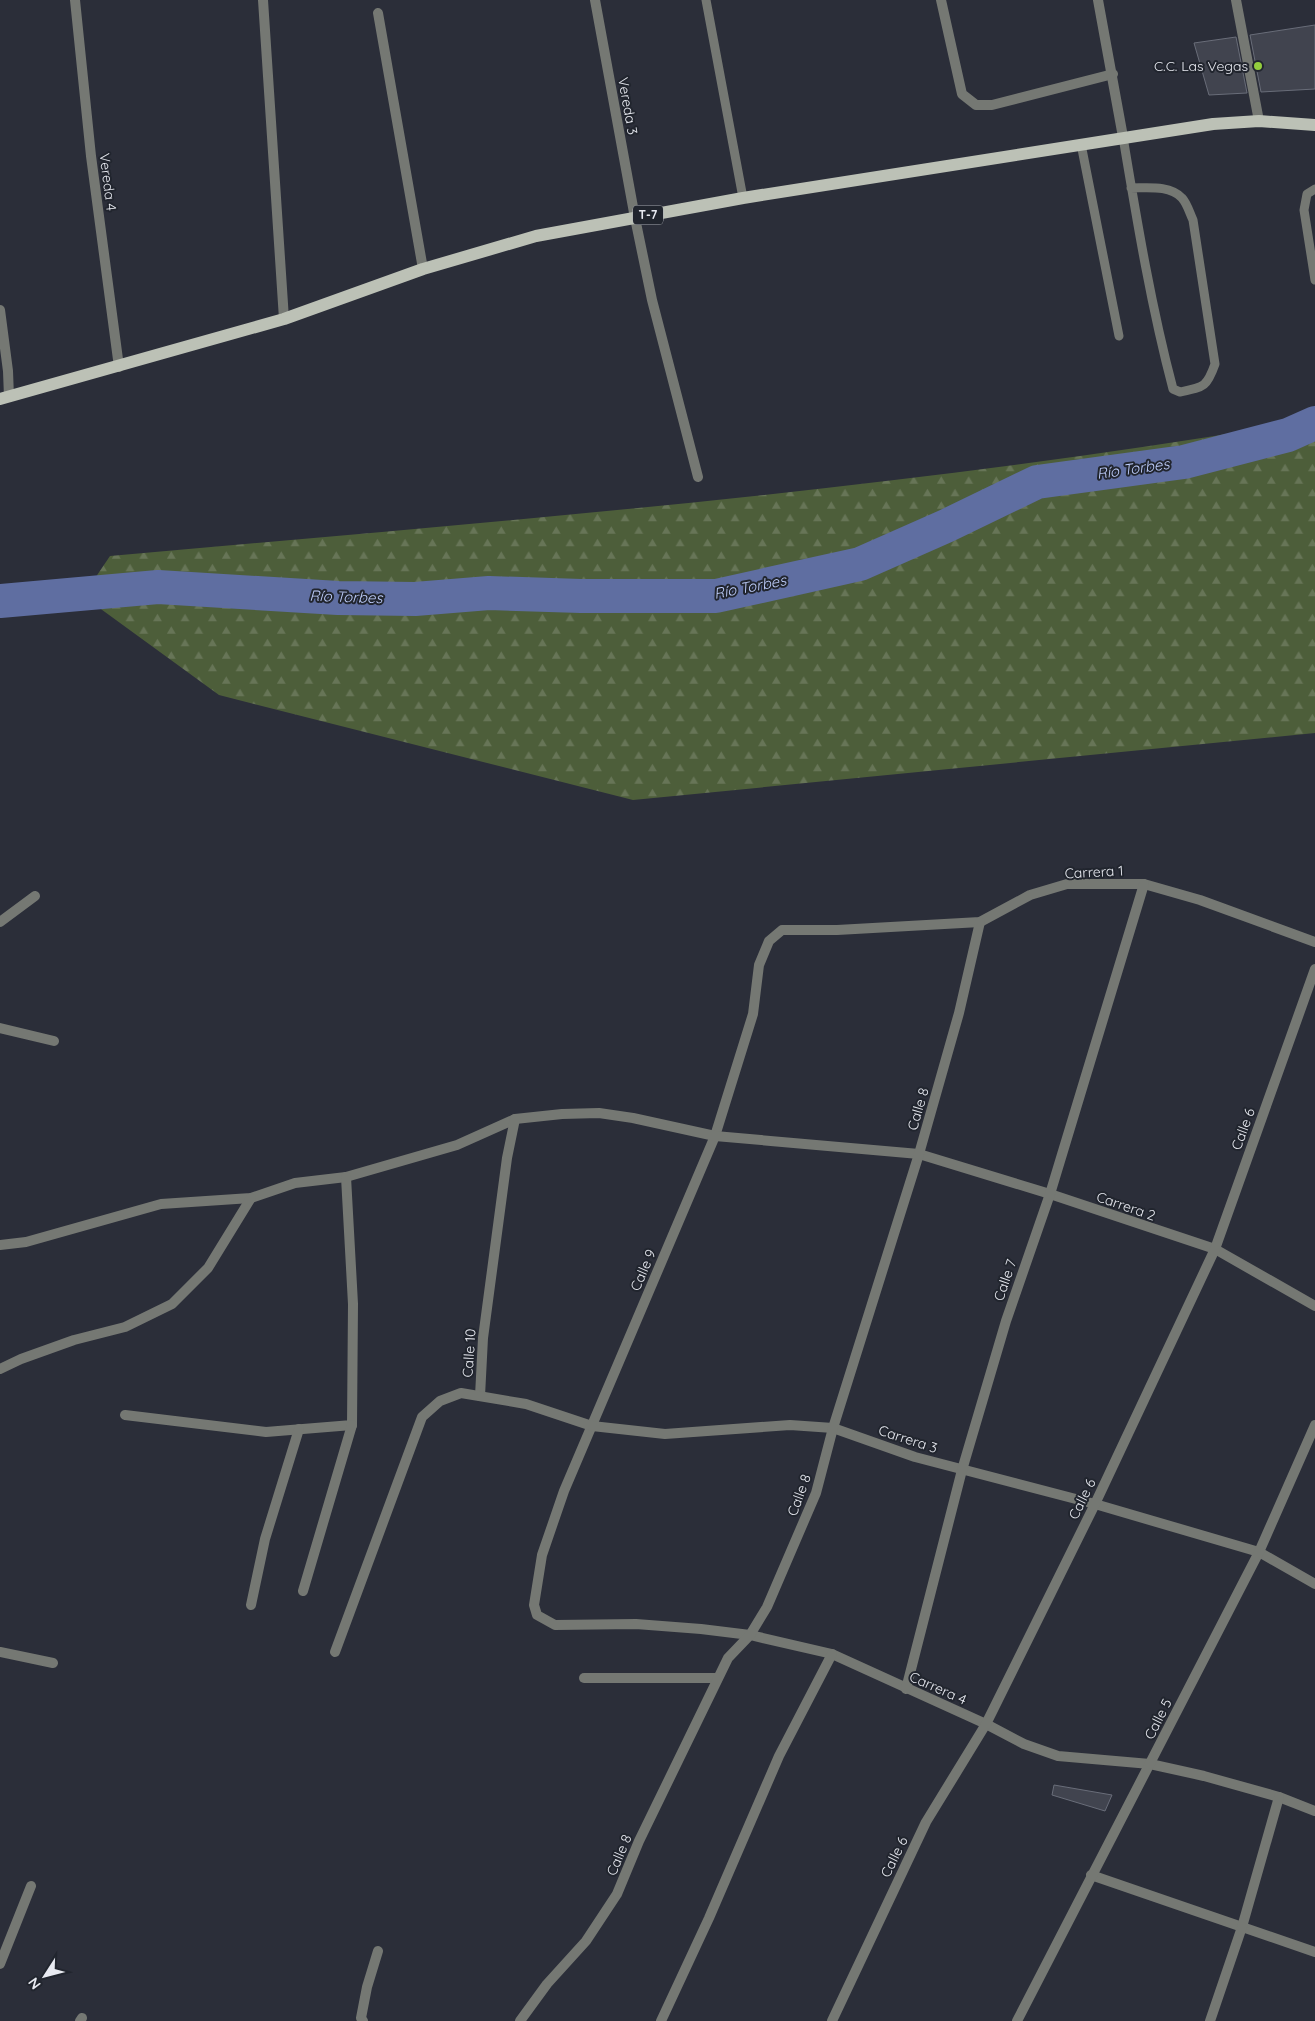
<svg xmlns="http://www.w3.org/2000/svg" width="1315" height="2021" font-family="Quicksand,sans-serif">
	<defs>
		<pattern id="forest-firs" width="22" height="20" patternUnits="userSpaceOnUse" patternTransform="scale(1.25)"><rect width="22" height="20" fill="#4d5e3a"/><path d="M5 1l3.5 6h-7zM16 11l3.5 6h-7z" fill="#677557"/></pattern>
	</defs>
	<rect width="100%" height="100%" fill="#2b2e39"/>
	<!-- forest -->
	<path fill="url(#forest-firs)" d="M 1315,419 L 1315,733 L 633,800 L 219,695 L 83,596 L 110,556 C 512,520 917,489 1315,419 Z"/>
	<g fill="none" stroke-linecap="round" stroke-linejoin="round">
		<!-- river -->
		<path stroke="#5f6ea1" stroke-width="34" d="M 0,601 L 158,587 L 338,598 L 415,599 L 489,593 L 581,596 L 716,596 L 860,564 L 946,526 L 1037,482 L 1184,462 L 1288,435 L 1315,423"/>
	</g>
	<!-- building -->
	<g fill="#41444f" stroke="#696d79">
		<path d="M 1315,25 L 1315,89 L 1261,92 L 1250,35 Z"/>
		<path d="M 1236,37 L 1247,93 L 1209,95 L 1194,43 Z"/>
		<path d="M 1054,1785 L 1112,1795 L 1105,1811 L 1052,1795 Z"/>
	</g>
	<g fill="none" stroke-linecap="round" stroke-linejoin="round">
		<!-- service -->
		<g stroke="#757873" stroke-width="9">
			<path d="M 706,0 L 743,198"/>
			<path d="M 1123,137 C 1137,221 1151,306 1173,389 L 1180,392 C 1204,387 1207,387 1215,364 L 1193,220 C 1190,214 1187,203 1182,198 C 1170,185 1148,188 1131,188"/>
			<path d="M 1081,144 L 1119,336"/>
			<path d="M 1315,189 L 1307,194 L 1304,210 L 1315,280"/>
		</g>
		<!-- minor -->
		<g stroke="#757873" stroke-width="10">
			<path d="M 75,0 L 91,156 L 119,367"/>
			<path d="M 263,0 L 284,319"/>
			<path d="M 595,0 L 635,218 L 652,300 L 698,477"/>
			<path d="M 941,0 L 962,94 L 976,105 L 992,105 L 1113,74"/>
			<path d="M 1098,0 L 1123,137"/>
			<path d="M 1236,0 L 1259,121"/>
			<path d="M 378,13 L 423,269"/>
			<path d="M 0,310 L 8,371 L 9,397"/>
			<path d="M 0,922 L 35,896"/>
			<path d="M 1315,942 L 1200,900 L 1144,884 L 1067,884 L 1030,895 L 980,922 L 837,930 L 782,930 L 769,941 L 759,965 L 753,1014 L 715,1136 L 564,1491 L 542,1555 L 534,1605 L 537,1615 L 555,1625 L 636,1624 L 701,1629 L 750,1635 L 832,1654 L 986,1724 L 1024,1744 L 1058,1756 L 1150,1764 L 1204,1776 L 1279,1797 L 1315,1811"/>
			<path d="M 0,1028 L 54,1041"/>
			<path d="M 0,1245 L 26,1242 L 161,1204 L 251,1198 L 295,1183 L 346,1177 L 457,1145 L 515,1119 L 562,1114 L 599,1113 L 633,1118 L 715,1136 L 919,1154 L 1050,1194 L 1215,1249 L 1315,1306"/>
			<path d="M 0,1369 L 21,1359 L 74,1340 L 125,1327 L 172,1304 L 208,1268 L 251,1198"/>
			<path d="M 480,1396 L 483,1338 L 507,1158 L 515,1119"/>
			<path d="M 125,1415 L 266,1432 L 352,1425 L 353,1304 L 346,1177"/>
			<path d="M 303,1591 L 352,1425"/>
			<path d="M 251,1605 L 265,1539 L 299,1429"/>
			<path d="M 0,1652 L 53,1663"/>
			<path d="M 335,1652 L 422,1417 L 440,1401 L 461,1393 L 526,1404 L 592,1426 L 665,1434 L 790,1425 L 833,1428 L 915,1457 L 1095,1504 L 1259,1552 L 1315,1584"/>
			<path d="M 584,1678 L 717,1678"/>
			<path d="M 906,1689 L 962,1470 L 1006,1321 L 1050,1194 L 1144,884"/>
			<path d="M 1091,1875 L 1315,1952"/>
			<path d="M 0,1964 L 31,1886"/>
			<path d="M 80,2021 L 82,2018"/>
			<path d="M 363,2021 L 361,2018 L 367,1987 L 378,1951"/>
			<path d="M 520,2021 L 547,1984 L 586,1941 L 617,1894 L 639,1841 L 728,1658 L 750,1635 L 767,1607 L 816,1493 L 833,1428 L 919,1154 L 959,1013 L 980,922"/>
			<path d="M 661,2021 L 709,1918 L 779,1756 L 832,1654"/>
			<path d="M 832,2021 L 926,1822 L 986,1724 L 1095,1504 L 1215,1249 L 1315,969"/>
			<path d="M 1017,2021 L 1259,1552 L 1315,1425"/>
			<path d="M 1210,2021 L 1242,1927 L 1279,1797"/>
		</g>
		<!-- primary -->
		<path stroke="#bcc1b6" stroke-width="12" d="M 0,399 L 284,319 L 423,269 L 536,236 L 743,198 L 1213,124 L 1259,121 L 1315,125"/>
	</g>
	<!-- markers -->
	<circle fill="#93cd3d" stroke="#21252e" stroke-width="2" cx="1258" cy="66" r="5"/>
	<g text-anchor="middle" stroke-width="4" stroke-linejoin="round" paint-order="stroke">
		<!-- shield labels -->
		<rect fill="#21252e" stroke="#acafb6" stroke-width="1" x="633" y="205.5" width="30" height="19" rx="4"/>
		<g font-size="12" font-weight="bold" fill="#e8eaf1">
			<text x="648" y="219">T-7</text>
		</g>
		<!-- poi labels -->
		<g font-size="14" fill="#e8eaf1" stroke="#21252e" text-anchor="end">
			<text x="1248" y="71">C.C. Las Vegas</text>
		</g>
		<!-- street labels -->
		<g font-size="14" fill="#e8eaf1" stroke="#21252e">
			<text transform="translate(628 106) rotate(80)" y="5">Vereda 3</text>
			<text transform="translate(108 182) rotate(83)" y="5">Vereda 4</text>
			<text transform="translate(1094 872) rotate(-3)" y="5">Carrera 1</text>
			<text transform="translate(918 1109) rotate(-74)" y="5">Calle 8</text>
			<text transform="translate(1243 1129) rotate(-70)" y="5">Calle 6</text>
			<text transform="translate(1126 1206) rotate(19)" y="5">Carrera 2</text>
			<text transform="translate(643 1270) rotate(-67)" y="5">Calle 9</text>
			<text transform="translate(1005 1280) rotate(-71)" y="5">Calle 7</text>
			<text transform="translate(469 1353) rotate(-86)" y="5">Calle 10</text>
			<text transform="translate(908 1439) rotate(18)" y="5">Carrera 3</text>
			<text transform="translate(799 1495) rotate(-70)" y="5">Calle 8</text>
			<text transform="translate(1082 1499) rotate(-64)" y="5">Calle 6</text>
			<text transform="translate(938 1688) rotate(24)" y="5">Carrera 4</text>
			<text transform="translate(1158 1719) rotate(-63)" y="5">Calle 5</text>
			<text transform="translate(619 1855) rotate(-67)" y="5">Calle 8</text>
			<text transform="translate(894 1857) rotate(-64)" y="5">Calle 6</text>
		</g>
		<!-- water labels -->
		<g font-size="15" font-style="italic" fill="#bfcefc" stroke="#21252e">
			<text transform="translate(1133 469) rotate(-8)" y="5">Río Torbes</text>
			<text transform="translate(750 587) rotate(-11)" y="5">Río Torbes</text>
			<text transform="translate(346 597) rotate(2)" y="5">Río Torbes</text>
		</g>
	</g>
	<!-- north arrow -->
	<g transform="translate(45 1976) rotate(234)" stroke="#21252e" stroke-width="4" paint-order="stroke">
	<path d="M0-4L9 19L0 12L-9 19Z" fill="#e8eaf1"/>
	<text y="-8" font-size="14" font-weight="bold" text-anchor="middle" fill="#e8eaf1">N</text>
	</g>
</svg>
